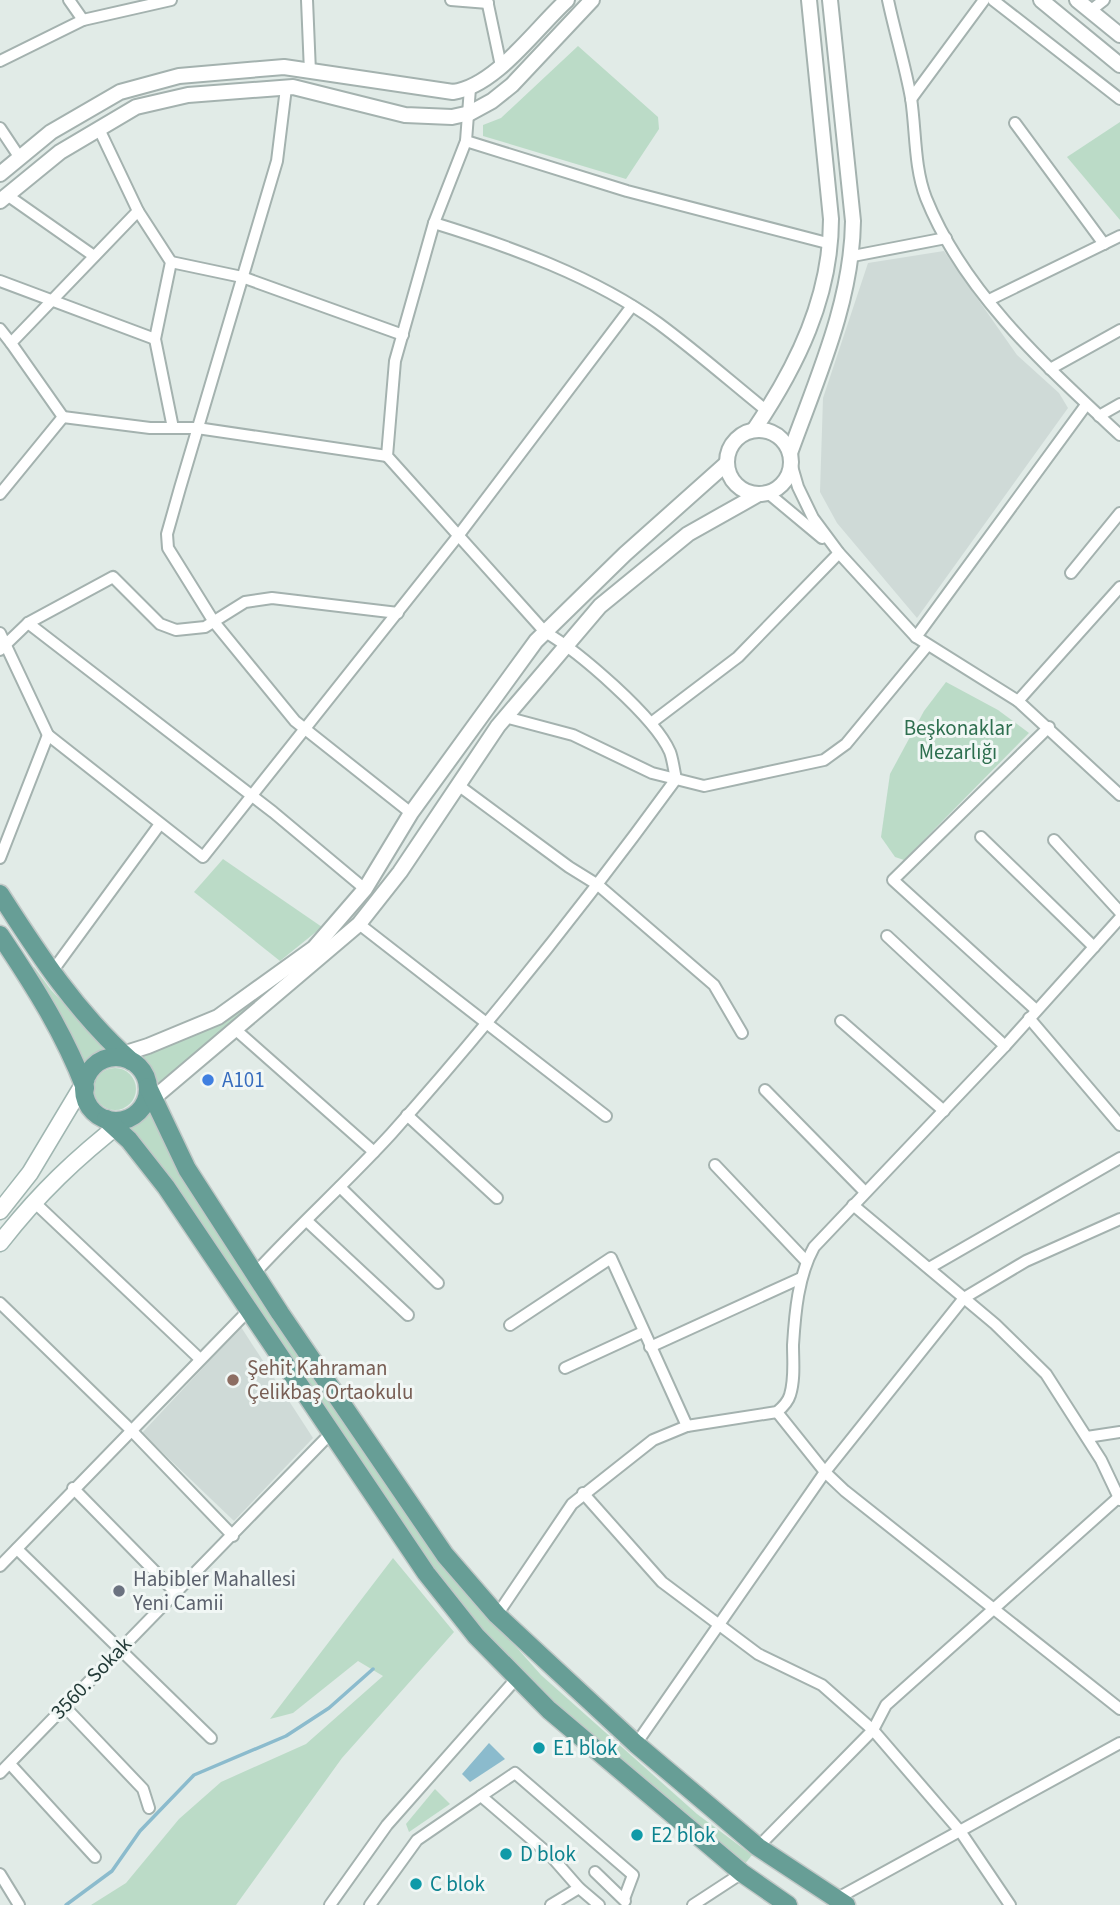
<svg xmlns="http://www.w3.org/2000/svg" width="1120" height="1905" font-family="'Source Sans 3',sans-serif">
	<rect width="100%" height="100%" fill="#e1ebe7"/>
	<!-- built -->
	<g fill="#cfdad7">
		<path d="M 944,251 L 1017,355 L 1059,393 L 1068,408 L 917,618 L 837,523 L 820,492 L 823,398 L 868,263 Z"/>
		<path d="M 241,1327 L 313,1438 L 234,1521 L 142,1433 Z"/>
	</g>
	<!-- green -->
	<g fill="#bbdbc7">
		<path d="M 578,46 L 658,117 L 659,129 L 626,179 L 483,136 L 483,125 L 501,118 Z"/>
		<path d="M 1120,122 L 1120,220 L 1067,157 Z"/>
		<path d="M 946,682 L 998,710 L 1029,733 L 904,860 L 895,857 L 881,837 L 890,774 L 924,711 Z"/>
		<path d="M 223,859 L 322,927 L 280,961 L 194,892 Z"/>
		<path d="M 316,953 L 160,1085 L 143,1056 L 228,1020 Z"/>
		<path d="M 34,967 L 51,990 L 107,1050 L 94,1055 L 85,1066 L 30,970 Z"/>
		<circle cx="115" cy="1089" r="21"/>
		<path d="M 151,1113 L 439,1560 L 541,1675 L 697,1814 L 752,1855 L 744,1865 L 531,1683 L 450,1594 L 127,1129 Z"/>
		<path d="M 393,1558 L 454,1632 L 342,1758 L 236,1905 L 91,1905 L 126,1883 L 179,1819 L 221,1782 L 306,1744 L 383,1676 L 358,1661 L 293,1713 L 270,1719 Z"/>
		<path d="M 435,1789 L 450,1804 L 409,1832 L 406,1824 Z"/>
	</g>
	<!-- water -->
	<path fill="#8bbbcd" d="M 489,1743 L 505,1759 L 470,1782 L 462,1774 Z"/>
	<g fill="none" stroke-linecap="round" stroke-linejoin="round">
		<!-- stream -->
		<path stroke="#8bbbcd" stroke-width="3.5" d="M 66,1905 L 112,1871 L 140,1831 L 194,1775 L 286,1736 L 329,1708 L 373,1669"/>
		<defs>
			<g id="minor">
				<path d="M 69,0 L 83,20"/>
				<path d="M 307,0 L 310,72"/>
				<path d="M 451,0 L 488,3"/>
				<path d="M 487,0 L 501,66"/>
				<path d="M 888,0 C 895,33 905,65 911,98 C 916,131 914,167 926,198 C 964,293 1047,367 1120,435"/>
				<path d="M 993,0 L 1120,99"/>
				<path d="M 1090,11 L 1104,0"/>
				<path d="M 0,61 L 83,20 L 171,0"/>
				<path d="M 286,88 L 277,161 L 180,488 L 167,534 L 168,548 L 214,622 L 295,721 L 411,813"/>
				<path d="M 470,88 L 466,141 L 627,191 L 831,244"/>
				<path d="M 911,99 L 984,0"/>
				<path d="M 1015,123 L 1104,244"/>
				<path d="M 0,128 L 20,158"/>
				<path d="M 7,195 L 94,256"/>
				<path d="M 138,211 L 171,262 L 155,339 L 173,428"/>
				<path d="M 434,223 C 509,246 595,277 658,323 C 696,351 731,382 767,411"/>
				<path d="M 853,256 L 946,238"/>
				<path d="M 171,262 L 242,277 L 403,335"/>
				<path d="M 0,281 L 155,339"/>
				<path d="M 989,300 L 1120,236"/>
				<path d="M 0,329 L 11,343"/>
				<path d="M 1050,369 L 1120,330"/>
				<path d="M 1099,416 L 1120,404"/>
				<path d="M 63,417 L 150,428 L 197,428 L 387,456"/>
				<path d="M 791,463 L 798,487 L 813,518 L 839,553 L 916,637 L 1018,701 L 1120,795"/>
				<path d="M 768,493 L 822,538"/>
				<path d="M 0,494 L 63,417 L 11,343 L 138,211 L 99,129"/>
				<path d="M 1071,573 L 1120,513"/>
				<path d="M 28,623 L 273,812 L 365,889"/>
				<path d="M 0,633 L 48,735"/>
				<path d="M 916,637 L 1086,405"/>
				<path d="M 0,650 L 28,623 L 113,577 L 160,624 L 176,630 L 205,627 L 245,602 L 272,598 L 398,613"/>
				<path d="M 1018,701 L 1120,587"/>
				<path d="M 505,717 L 573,735 L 652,773 L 704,786 L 824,760 L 846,744 L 927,646"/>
				<path d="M 651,723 L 738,657 L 839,553"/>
				<path d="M 458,785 L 569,867 L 598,885 L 714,985 L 742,1033"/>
				<path d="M 981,837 L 1094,947"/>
				<path d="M 1054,840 L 1120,912"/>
				<path d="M 0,858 L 48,735 L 203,857 L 458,536 L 632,306"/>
				<path d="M 359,924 L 606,1116"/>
				<path d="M 887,936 L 1005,1046"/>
				<path d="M 51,973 L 160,824"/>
				<path d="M 1036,1010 L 893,880 L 1049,727"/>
				<path d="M 1029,1018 L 1120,1125"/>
				<path d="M 841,1021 L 944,1111"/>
				<path d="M 236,1030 L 374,1152"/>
				<path d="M 765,1090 L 865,1192"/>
				<path d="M 407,1115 L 497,1198"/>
				<path d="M 715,1165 L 806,1261"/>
				<path d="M 340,1187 L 438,1283"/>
				<path d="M 33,1201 L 200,1359"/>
				<path d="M 853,1205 L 995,1324 L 1046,1374 L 1101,1460 L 1120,1500"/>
				<path d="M 308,1222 L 408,1315"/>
				<path d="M 929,1268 L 1120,1158"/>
				<path d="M 254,1274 C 298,1226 347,1182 391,1134 C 492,1021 587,901 676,779 C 674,771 673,760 670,752 C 655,717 578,651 545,632 L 387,456 L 395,361 L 434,223 L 466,141"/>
				<path d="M 0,1303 L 130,1429 L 233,1536"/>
				<path d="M 510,1325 L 611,1258 L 687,1426"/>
				<path d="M 650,1347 L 801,1278"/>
				<path d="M 565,1368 L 643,1332"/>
				<path d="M 777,1412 L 825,1472 L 845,1491 L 1120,1709"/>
				<path d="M 1087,1437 L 1120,1432"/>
				<path d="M 73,1488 L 175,1592"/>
				<path d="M 583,1493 L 662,1582 L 758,1654 L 822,1685 L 873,1730 L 960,1831 L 1010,1905"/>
				<path d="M 17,1549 L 211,1738"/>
				<path d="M 0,1566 L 248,1311"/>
				<path d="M 497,1615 L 572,1504 L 653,1440 L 687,1426 L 777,1412 C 783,1407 788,1402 790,1395 C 795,1379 793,1361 793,1345 C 795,1313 798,1276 814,1247 L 1005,1046 L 1120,918"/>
				<path d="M 64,1706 L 143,1789 L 149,1808"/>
				<path d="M 636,1744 L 825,1472 L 964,1298 L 1026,1261 L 1120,1219"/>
				<path d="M 10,1764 L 95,1857"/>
				<path d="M 0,1773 L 331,1433"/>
				<path d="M 758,1847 L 873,1730 L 886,1705 L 1119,1497"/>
				<path d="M 595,1872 L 625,1901"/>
				<path d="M 0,1874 L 19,1905"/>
				<path d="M 836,1899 L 1120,1743"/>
				<path d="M 330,1905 L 387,1825 L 516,1679"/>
				<path d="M 370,1905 L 417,1840 L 481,1796"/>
				<path d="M 551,1905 L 579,1888"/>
				<path d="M 599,1905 L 579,1888 L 551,1856 L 481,1796 L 515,1773 L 633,1875 L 624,1899"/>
				<path d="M 693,1905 L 742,1873"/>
			</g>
			<g id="tertiary">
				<path d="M 1041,0 L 1120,65"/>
				<path d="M 1077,0 L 1120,35"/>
				<path d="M 0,174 L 51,132 L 120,92 L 179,76 L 284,67 L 453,92 C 496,86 535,29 567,0"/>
				<path d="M 0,201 L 60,152 L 136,107 L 188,95 L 293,87 L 405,115 L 452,117 L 470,113 L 492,101 L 512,85 L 592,0"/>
				<circle cx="759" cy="462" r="32"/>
				<path d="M 754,430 C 797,366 831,297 831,219 L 809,0"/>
				<path d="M 790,453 C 817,378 852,302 853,221 L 830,0"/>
				<path d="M 110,1058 L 148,1046 L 218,1017 L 314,948 L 365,889 L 411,813 L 536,641 L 625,554 L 727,463"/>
				<path d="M 142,1108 L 359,924 L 400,872 L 498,726 L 600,606 L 688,534 L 759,494"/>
			</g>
			<g id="secondary">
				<path d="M 0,1211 L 30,1173 L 87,1078"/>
				<path d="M 0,1243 C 39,1193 76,1158 126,1119"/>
			</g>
			<g id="primary">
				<path d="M 0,894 C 39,955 77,1013 131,1061"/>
				<path d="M 0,935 C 33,984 64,1033 85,1088"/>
				<circle cx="116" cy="1089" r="32"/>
				<path d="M 148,1087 L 187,1169 L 280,1313 L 445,1555 L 497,1615 L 636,1744 L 758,1847 L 846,1905"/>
				<path d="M 106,1119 L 129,1140 L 166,1187 L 426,1573 L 476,1636 L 549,1710 L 742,1873 L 788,1905"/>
			</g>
		</defs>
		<!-- minor casing -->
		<use href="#minor" stroke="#a4b2af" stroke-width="14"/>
		<!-- tertiary casing -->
		<use href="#tertiary" stroke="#a4b2af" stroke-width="18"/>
		<!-- secondary casing -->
		<use href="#secondary" stroke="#a0b6b1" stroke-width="19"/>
		<!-- primary casing -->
		<use href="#primary" stroke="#c1c8c7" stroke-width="21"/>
		<!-- minor -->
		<use href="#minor" stroke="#fff" stroke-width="10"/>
		<!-- tertiary -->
		<use href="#tertiary" stroke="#fff" stroke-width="14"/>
		<!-- secondary -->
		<use href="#secondary" stroke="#fff" stroke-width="16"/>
		<!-- primary -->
		<use href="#primary" stroke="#679e96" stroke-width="18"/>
	</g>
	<!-- markers -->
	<circle fill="#3f7fe0" stroke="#f1f7f5" stroke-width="2.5" cx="208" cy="1080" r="7"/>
	<circle fill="#8d6e63" stroke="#f1f7f5" stroke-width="2.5" cx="233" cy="1380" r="7"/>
	<circle fill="#6b7280" stroke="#f1f7f5" stroke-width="2.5" cx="119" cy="1591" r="7"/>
	<g fill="#0f9aa8" stroke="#f1f7f5" stroke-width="2.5">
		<circle cx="539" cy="1748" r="7"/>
		<circle cx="637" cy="1835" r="7"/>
		<circle cx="506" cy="1854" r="7"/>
		<circle cx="416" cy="1884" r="7"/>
	</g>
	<g text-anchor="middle" stroke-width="6" stroke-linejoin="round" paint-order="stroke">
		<!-- park labels -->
		<g font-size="21" fill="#2e6f4f" stroke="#f1f7f5">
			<text x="958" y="735">Beşkonaklar<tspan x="958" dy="24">Mezarlığı</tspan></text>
		</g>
		<!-- shop labels -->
		<g font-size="21" fill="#366cbe" stroke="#f1f7f5" text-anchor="start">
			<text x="222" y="1087">A101</text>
		</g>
		<!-- education labels -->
		<g font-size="21" fill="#785e54" stroke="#f1f7f5" text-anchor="start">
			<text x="247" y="1375">Şehit Kahraman<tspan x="247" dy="24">Çelikbaş Ortaokulu</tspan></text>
		</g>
		<!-- worship labels -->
		<g font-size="21" fill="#5b616d" stroke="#f1f7f5" text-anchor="start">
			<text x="133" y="1586">Habibler Mahallesi<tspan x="133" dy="24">Yeni Camii</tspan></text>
		</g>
		<!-- street labels -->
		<g font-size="21" fill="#223a37" stroke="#f1f7f5">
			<text transform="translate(91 1678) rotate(-46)" y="7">3560. Sokak</text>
		</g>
		<!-- culture labels -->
		<g font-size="21" fill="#0d838f" stroke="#f1f7f5" text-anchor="start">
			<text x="553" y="1755">E1 blok</text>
			<text x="651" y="1842">E2 blok</text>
			<text x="520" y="1861">D blok</text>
			<text x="430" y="1891">C blok</text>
		</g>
	</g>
</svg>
